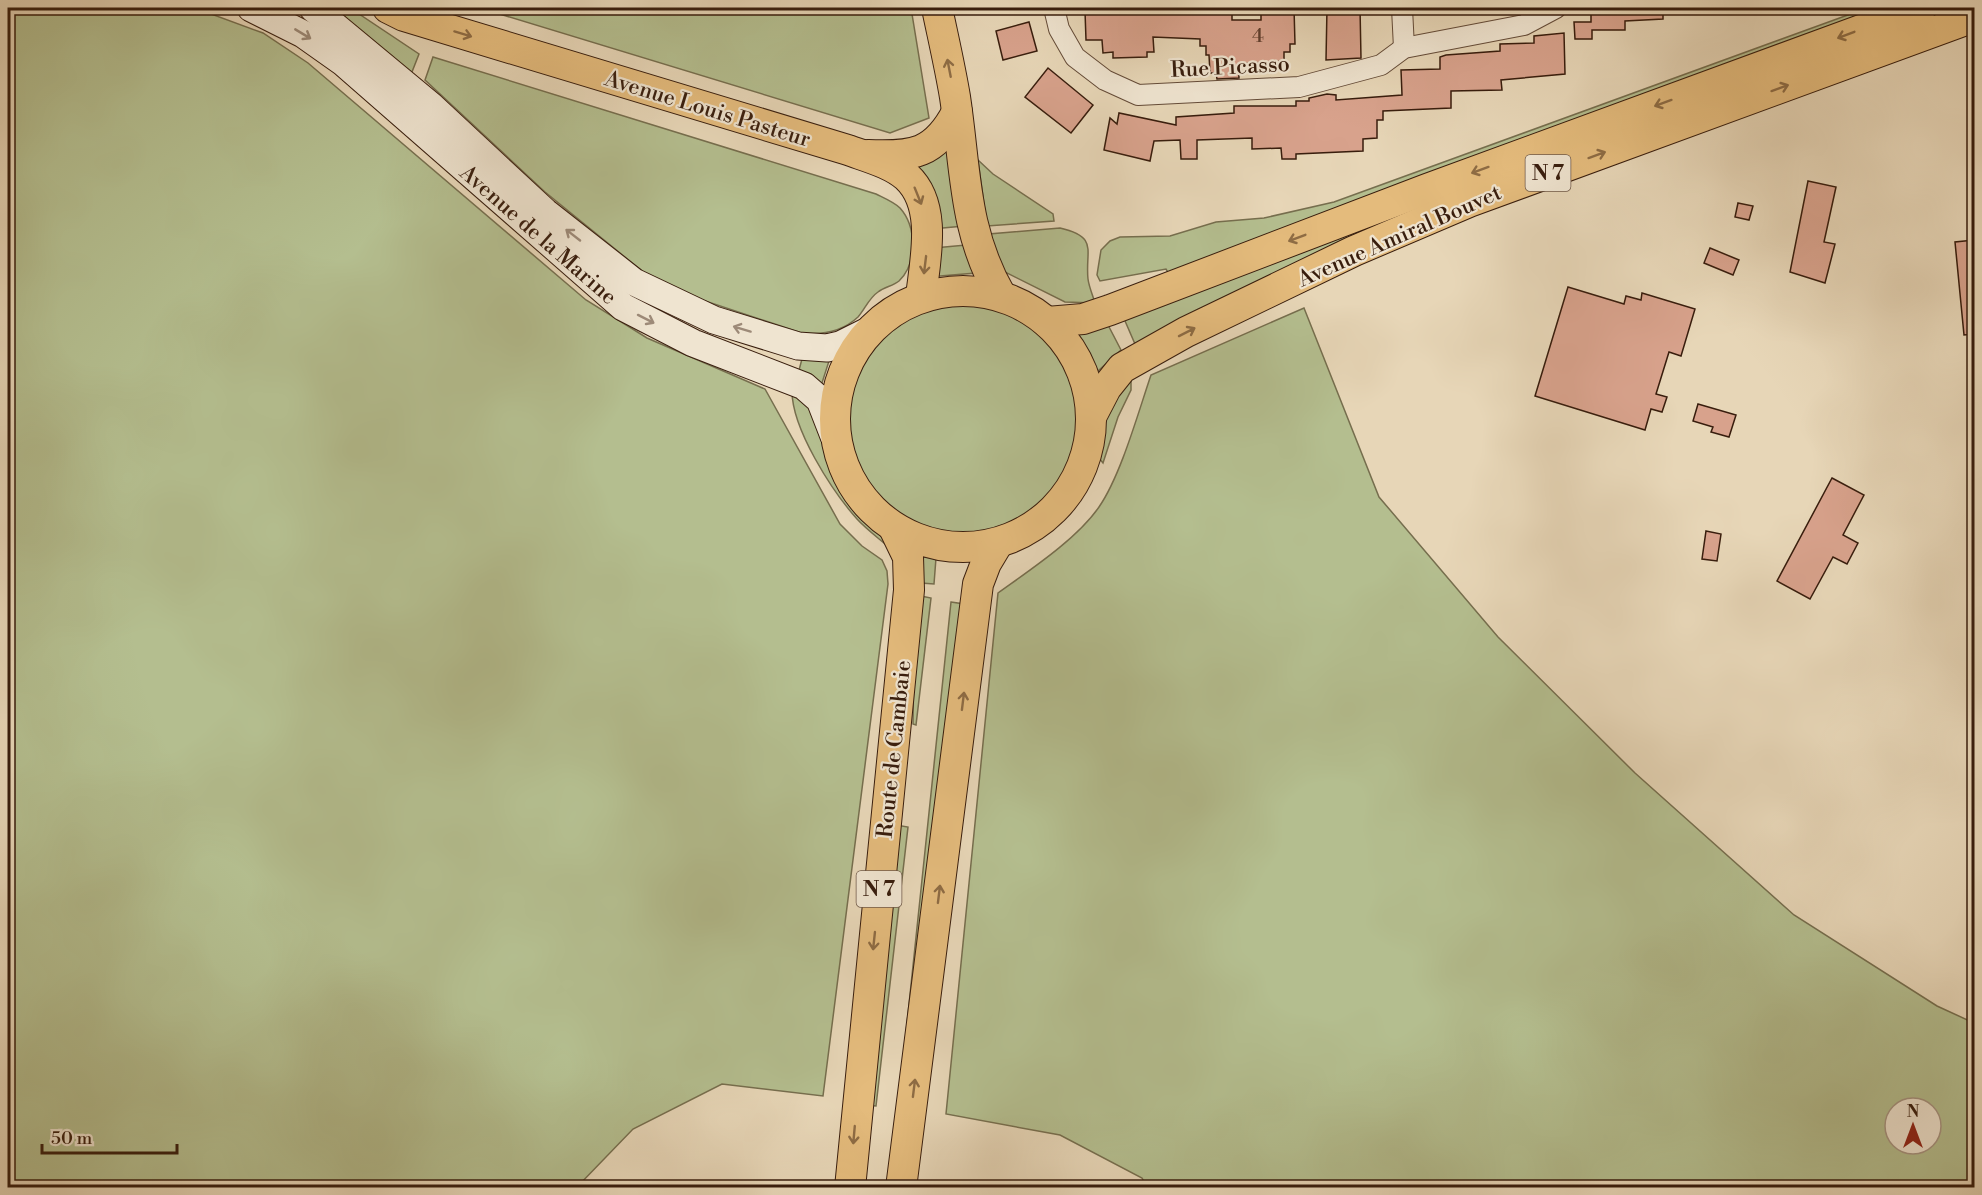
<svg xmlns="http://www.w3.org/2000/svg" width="1982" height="1195" font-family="'Libre Bodoni',serif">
	<rect width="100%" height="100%" fill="#e7d6b7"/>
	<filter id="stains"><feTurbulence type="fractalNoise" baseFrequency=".00333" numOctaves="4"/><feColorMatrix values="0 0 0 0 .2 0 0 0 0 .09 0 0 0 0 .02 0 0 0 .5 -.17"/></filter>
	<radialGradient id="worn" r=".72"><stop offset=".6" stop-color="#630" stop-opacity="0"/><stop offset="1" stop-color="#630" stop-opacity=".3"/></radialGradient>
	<!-- green -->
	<g fill="#b4be8f" stroke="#766e4e" stroke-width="1.5" fill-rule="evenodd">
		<path d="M 8,8 L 195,8 L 263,33 L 308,63 L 586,300 L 647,338 L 765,389 L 840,524 L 862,546 L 882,560 L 887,571 L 888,584 L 823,1096 L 722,1084 L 633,1129 L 577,1187 L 8,1187 Z"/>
		<path d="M 328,8 L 350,8 L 419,54 L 410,77 Z"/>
		<path d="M 480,8 L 911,8 L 929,118 L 890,133 Z"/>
		<path d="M 1867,8 L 1894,8 L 1169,274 L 1166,269 L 1100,281 L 1097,275 L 1101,250 L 1110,241 L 1120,237 L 1170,236 L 1216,222 L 1264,218 L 1334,202 Z"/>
		<path d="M 1938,8 L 1964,8 L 1135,344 L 1122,314 L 1407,202 Z"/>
		<path d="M 433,57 L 876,194 C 884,198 894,202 900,208 C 917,227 917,264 899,281 C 893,286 884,287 878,292 C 869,298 865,309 858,317 C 842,332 822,335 802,333 L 684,294 L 647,275 L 545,192 L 425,80 Z"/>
		<path d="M 948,144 L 964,226 L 932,229 L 913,165 Z"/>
		<path d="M 978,160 L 993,174 L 1053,214 L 1054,221 L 987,226 Z"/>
		<path d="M 1060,228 C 1099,237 1085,250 1088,279 C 1089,287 1093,296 1095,303 L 1065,302 L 997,268 L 989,234 Z"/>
		<path d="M 966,245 L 976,273 L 928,277 L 934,248 Z"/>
		<circle cx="961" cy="417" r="119"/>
		<path d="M 1304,308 L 1379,497 L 1498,637 L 1635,773 L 1794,915 L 1937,1006 L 1974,1023 L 1974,1187 L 1147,1187 L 1142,1178 L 1060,1135 L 946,1114 L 998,593 C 1030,570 1077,539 1099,507 C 1121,475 1138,413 1151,375 ZM 1895,1108 L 1931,1108 L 1931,1144 L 1895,1144 Z"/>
		<path d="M 1107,323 L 1121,350 L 1098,371 L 1076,329 Z"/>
		<path d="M 803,355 L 830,358 L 821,386 L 798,374 Z"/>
		<path d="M 1131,372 L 1131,390 L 1118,417 L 1103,463 L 1099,458 L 1105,430 L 1106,401 Z"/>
		<path d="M 792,391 C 828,417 821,452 840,488 C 853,513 884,524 892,550 C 881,540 867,530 857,519 C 832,491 792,429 792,391 Z"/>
		<path d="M 923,557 L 936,558 L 934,584 L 921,583 Z"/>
		<path d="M 921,596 L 931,598 L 916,725 L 913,724 L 914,654 Z"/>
		<path d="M 951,602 L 964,604 L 899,1100 Z"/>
		<path d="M 896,825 L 908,827 L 876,1106 L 864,1105 Z"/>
	</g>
	<!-- building -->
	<g fill="#d8a28c" stroke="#381d0d" stroke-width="1.5">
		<path d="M 1232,8 L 1232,20 L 1261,20 L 1261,8 L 1294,8 L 1295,44 L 1290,44 L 1290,52 L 1284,52 L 1284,61 L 1238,64 L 1239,78 L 1217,79 L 1216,73 L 1210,73 L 1209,55 L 1206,55 L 1206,46 L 1200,46 L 1200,39 L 1153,37 L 1154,52 L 1147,52 L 1147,57 L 1113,58 L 1113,52 L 1103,53 L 1102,40 L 1086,40 L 1085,11 Z"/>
		<path d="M 1327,8 L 1360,8 L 1361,58 L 1326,60 Z"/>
		<path d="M 1607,8 L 1663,8 L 1663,19 L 1625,21 L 1625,30 L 1592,30 L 1592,39 L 1575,39 L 1574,22 L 1591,22 L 1591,14 L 1607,13 Z"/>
		<path d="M 1029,22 L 1037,51 L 1003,60 L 996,31 Z"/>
		<path d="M 1564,33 L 1565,74 L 1501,80 L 1502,90 L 1451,91 L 1451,108 L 1383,111 L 1383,120 L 1377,120 L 1377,138 L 1363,139 L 1363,151 L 1296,154 L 1296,159 L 1282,159 L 1281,148 L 1252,149 L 1252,138 L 1197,140 L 1197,159 L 1181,159 L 1180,140 L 1154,141 L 1150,161 L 1104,150 L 1110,118 L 1117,124 L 1119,113 L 1176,125 L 1176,117 L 1234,113 L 1234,106 L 1296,106 L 1296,101 L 1309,101 L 1309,98 L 1327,94 L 1336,95 L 1336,100 L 1402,95 L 1401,70 L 1440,69 L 1440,57 L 1446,55 L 1500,51 L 1500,44 L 1534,43 L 1534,36 Z"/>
		<path d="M 1048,68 L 1093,105 L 1071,133 L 1025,97 Z"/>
		<path d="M 1808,181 L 1836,187 L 1824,242 L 1835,244 L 1825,283 L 1790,272 Z"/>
		<path d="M 1738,203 L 1753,206 L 1749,220 L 1735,217 Z"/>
		<path d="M 1974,240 L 1974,334 L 1964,335 L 1955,242 Z"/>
		<path d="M 1710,248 L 1739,260 L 1733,275 L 1704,263 Z"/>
		<path d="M 1568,287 L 1624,304 L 1626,296 L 1641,300 L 1642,293 L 1695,309 L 1681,356 L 1669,352 L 1656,394 L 1667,397 L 1662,412 L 1651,409 L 1645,430 L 1535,396 Z"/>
		<path d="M 1698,404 L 1736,415 L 1729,437 L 1711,432 L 1713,427 L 1693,421 Z"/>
		<path d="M 1832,478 L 1864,495 L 1843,535 L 1858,543 L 1847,564 L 1833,557 L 1810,599 L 1777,581 Z"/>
		<path d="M 1706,531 L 1721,534 L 1717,561 L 1702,559 Z"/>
	</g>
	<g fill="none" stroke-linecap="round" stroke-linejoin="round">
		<defs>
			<g id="minor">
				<path d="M 1054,8 L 1059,29 L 1075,57 L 1105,80 L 1138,95 L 1299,87 L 1381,65 L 1404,48 L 1524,25 L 1556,8"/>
				<path d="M 1402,8 L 1404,48"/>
			</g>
			<g id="secondary">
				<path d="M 251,8 L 303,34 L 344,63 L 623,307 L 693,343 L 804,386 L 820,400 L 834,436"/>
				<path d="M 313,8 L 431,106 L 545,212 L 634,282 L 714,320 L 798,346 L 827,348 L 840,345 L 868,331"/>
			</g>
			<g id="primary">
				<path d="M 388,8 L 404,16 L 848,150 C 867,157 891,163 907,177 C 938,206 925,260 921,297"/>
				<path d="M 937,8 C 943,37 950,67 955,97 C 966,170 963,230 1001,296"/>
				<path d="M 868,155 C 913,157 935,154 957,112"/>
				<circle cx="963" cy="419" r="128"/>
				<path d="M 1047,322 L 1083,319 L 1110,310 L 1427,189 L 1921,8"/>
				<path d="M 1092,415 L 1106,388 L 1122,368 L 1186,332 L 1354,251 L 1469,202 L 1974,17"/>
				<path d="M 850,1188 L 909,590 L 908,557 L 894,528"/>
				<path d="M 901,1188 L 978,584 L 986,563 L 998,543"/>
			</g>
		</defs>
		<!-- minor casing -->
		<use href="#minor" stroke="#644b38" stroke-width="22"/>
		<!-- secondary casing -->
		<use href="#secondary" stroke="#381d0d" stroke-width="29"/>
		<!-- primary casing -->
		<use href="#primary" stroke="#381d0d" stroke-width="32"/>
		<!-- minor -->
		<use href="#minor" stroke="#efe4d0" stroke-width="20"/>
		<!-- secondary -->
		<use href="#secondary" stroke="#efe4d0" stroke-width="27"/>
		<!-- primary -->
		<use href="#primary" stroke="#e4bb7c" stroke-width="30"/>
	</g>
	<!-- one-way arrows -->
	<defs><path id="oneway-shaft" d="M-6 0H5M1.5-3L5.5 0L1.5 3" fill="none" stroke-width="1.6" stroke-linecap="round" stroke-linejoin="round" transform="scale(1.5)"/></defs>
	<g stroke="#9d8a78">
		<use href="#oneway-shaft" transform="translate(303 34) rotate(31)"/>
		<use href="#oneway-shaft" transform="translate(573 235) rotate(-142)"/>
		<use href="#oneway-shaft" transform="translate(646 319) rotate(27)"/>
		<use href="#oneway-shaft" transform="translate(742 329) rotate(-163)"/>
	</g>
	<g stroke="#8e6c44">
		<use href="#oneway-shaft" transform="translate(463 34) rotate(17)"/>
		<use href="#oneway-shaft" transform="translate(1846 35) rotate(159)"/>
		<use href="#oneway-shaft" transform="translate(949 68) rotate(-101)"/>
		<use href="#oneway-shaft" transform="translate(1780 88) rotate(-20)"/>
		<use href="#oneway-shaft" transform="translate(1663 103) rotate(160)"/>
		<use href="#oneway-shaft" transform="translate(1597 155) rotate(-20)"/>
		<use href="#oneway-shaft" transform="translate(1480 170) rotate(160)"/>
		<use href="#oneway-shaft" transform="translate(918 196) rotate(68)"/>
		<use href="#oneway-shaft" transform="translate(1297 238) rotate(159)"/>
		<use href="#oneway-shaft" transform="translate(925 265) rotate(97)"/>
		<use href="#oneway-shaft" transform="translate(1187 332) rotate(-27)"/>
		<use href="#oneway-shaft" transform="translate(963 701) rotate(-83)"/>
		<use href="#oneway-shaft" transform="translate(939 894) rotate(-83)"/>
		<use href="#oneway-shaft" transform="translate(874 941) rotate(96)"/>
		<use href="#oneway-shaft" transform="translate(914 1088) rotate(-83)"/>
		<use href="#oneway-shaft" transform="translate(854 1135) rotate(95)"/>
	</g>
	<g text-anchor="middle" stroke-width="4.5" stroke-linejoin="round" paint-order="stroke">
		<!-- number labels -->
		<g font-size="20" fill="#603e2d">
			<text x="1258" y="42">4</text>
		</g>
		<!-- shield labels -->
		<g fill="#efe4d0" stroke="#6f5948" stroke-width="1.5">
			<rect x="1525.5" y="155" width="45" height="36" rx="4.5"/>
			<rect x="856.5" y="871" width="45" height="36" rx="4.5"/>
		</g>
		<g font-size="21" font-weight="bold" fill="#381d0d">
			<text x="1548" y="180">N 7</text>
			<text x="879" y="896">N 7</text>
		</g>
		<!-- street labels -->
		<g font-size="22" fill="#381d0d" stroke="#efe4d0">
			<text transform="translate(1230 66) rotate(-3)" y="8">Rue Picasso</text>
			<text transform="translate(708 108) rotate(17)" y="8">Avenue Louis Pasteur</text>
			<text transform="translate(539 234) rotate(41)" y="8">Avenue de la Marine</text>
			<text transform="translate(1399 235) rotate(-24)" y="8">Avenue Amiral Bouvet</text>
			<text transform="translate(893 749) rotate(-84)" y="8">Route de Cambaie</text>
		</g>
	</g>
	<!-- margin -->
	<rect width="1982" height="1195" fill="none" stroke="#e7d6b7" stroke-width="30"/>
	<rect x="9" y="9" width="1964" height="1177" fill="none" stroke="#381d0d" stroke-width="3"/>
	<rect x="15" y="15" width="1952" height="1165" fill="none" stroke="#381d0d" stroke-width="1.5"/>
	<!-- north arrow -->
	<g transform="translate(1913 1126)"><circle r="28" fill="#efe4d0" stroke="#a69482" stroke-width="1.5"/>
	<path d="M0-4.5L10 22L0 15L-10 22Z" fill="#8f2418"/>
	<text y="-9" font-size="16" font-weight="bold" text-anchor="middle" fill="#381d0d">N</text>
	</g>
	<!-- scale -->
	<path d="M42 1144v9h135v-9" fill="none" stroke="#381d0d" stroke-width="3"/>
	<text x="51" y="1144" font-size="18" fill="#381d0d" stroke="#efe4d0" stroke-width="4.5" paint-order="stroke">50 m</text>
	<rect width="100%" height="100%" filter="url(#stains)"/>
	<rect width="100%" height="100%" fill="url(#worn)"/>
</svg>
